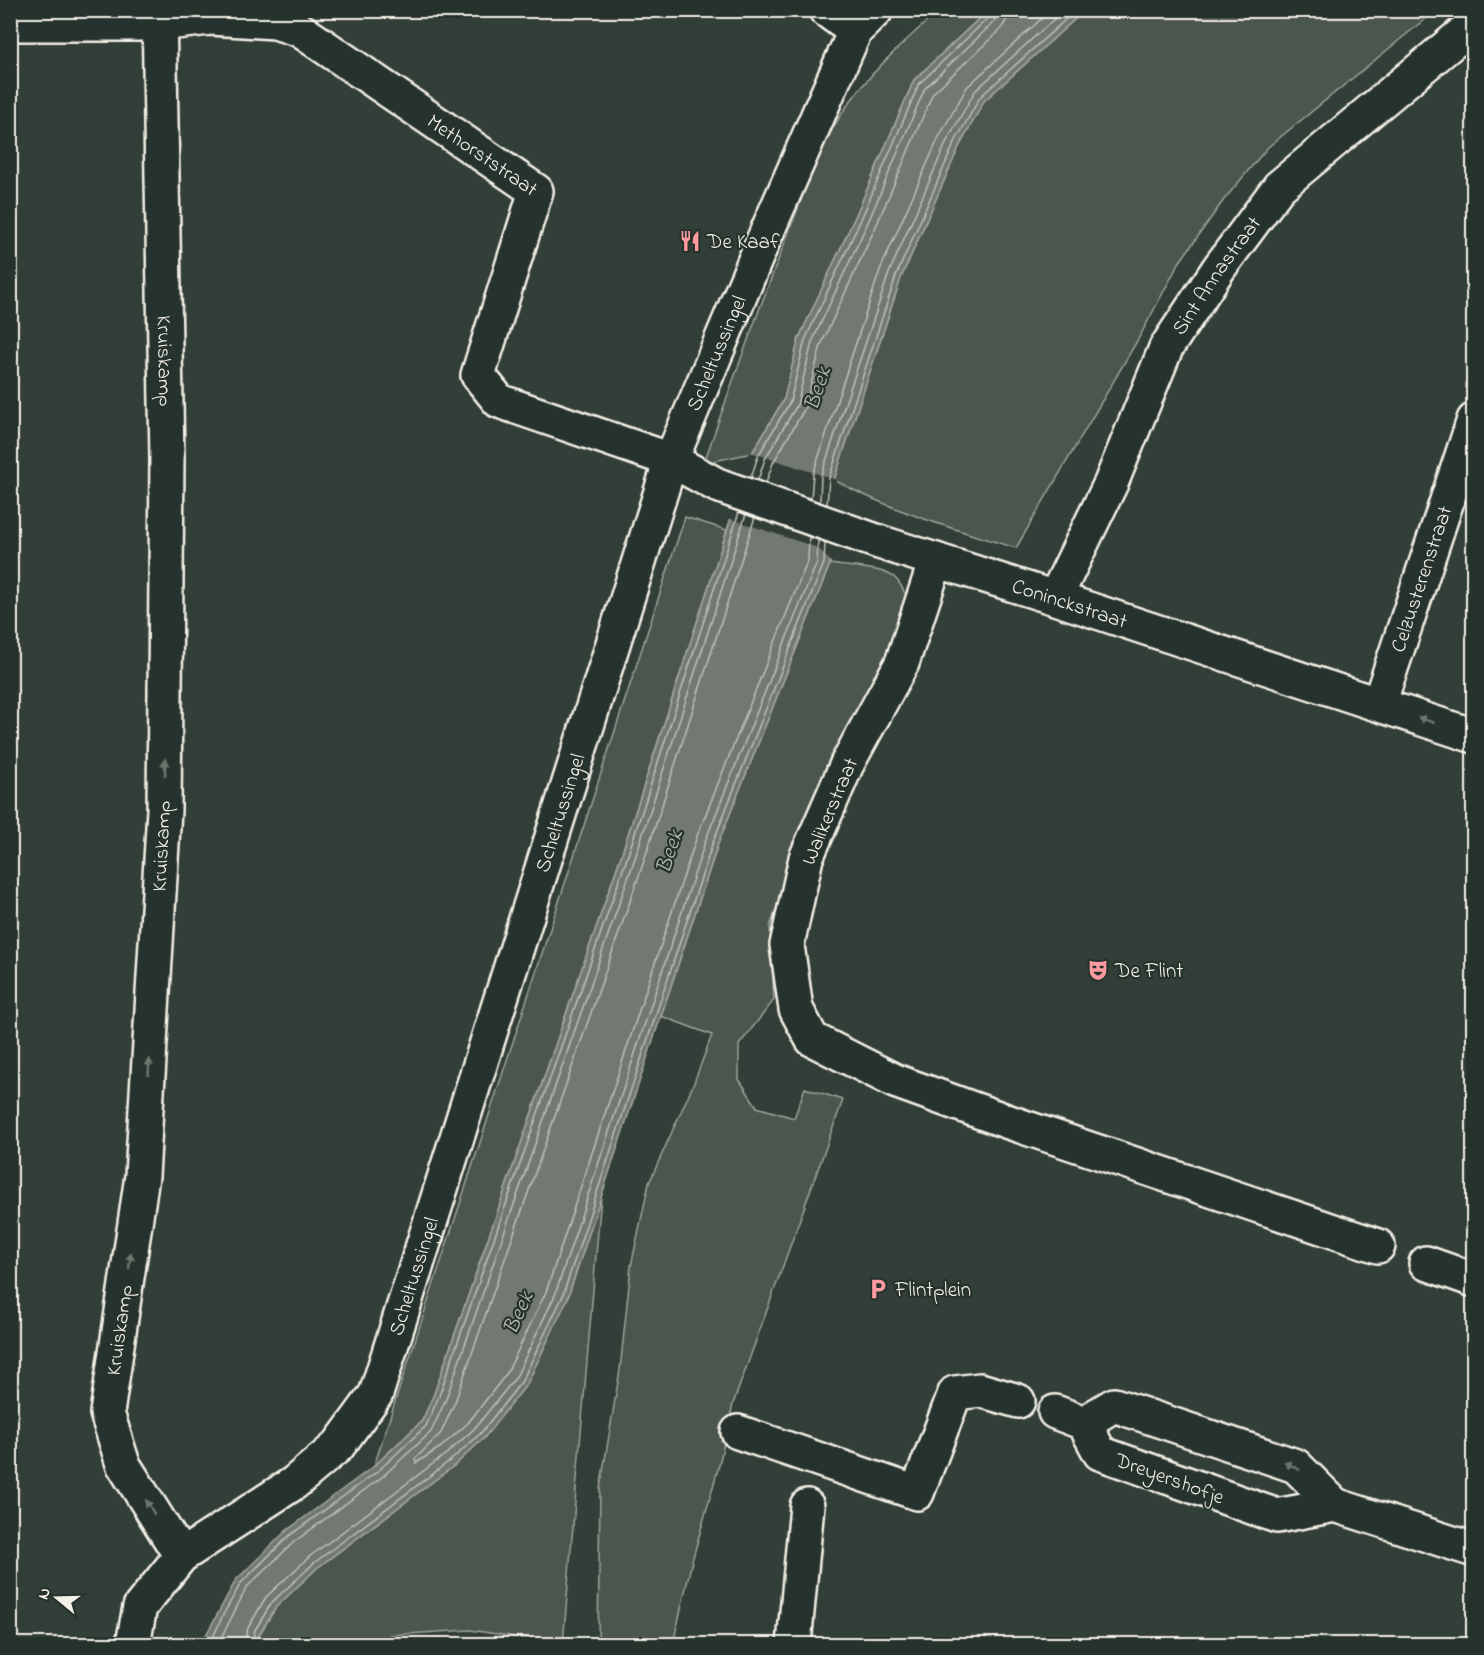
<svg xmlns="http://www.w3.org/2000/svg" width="1484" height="1655" font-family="'Indie Flower',sans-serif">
	<rect width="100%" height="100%" fill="#323e38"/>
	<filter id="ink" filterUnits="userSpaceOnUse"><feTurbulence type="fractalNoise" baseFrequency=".0167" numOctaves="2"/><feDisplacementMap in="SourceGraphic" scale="12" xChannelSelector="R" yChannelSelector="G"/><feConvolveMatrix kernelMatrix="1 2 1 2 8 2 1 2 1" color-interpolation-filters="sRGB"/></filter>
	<g filter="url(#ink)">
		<!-- green -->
		<g fill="#4c564f" stroke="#a0a49c" stroke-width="1.5">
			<path d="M 939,11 L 987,11 L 914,80 L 856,215 L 799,338 L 784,399 L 752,453 L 704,463 C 730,387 758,312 787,237 C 803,196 817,154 840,116 C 867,75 902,43 939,11 Z"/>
			<path d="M 1084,11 L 1435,11 L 1267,148 L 1223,201 L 1179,263 L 1140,336 L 1016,548 C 956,530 889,510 834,480 L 901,278 L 959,147 L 984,101 Z"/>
			<path d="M 685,517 L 727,530 L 621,856 L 434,1394 L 422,1421 L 374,1466 Z"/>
			<path d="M 830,564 C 847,567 884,567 896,579 C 903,586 906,596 910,605 L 895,645 L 802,829 L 770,927 L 774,1000 L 739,1045 L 739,1079 L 757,1107 L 794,1118 L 805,1088 L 843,1100 L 733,1404 L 718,1469 L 692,1561 L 673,1644 L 598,1644 L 600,1489 L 620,1370 L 631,1266 L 649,1183 L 693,1085 L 712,1035 L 661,1016 L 718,844 Z"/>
			<path d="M 601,1196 L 563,1644 L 470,1630 L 390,1635 L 374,1644 L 257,1644 L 260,1633 L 276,1607 L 317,1568 L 455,1465 L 484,1438 L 567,1300 Z"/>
		</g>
		<!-- water -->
		<path fill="#727972" stroke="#a6a9a1" stroke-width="1.5" d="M 987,11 L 1084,11 L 984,101 L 959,147 L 901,278 L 834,480 L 830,564 L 718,844 L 567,1300 L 527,1384 L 484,1438 L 455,1465 L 317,1568 L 276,1607 L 260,1633 L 257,1644 L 204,1644 L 206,1635 L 236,1580 L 286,1531 L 374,1466 L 422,1421 L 434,1394 L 621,856 L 752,453 L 784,399 L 799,338 L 856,215 L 914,80 Z"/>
		<!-- pier -->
		<path fill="#323e38" d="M 750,452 L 837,480 L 832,568 L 832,563 L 818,548 L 728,518 Z"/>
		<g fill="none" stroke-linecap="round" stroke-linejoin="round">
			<!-- shore -->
			<g stroke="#c0c1b9" stroke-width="1.5">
				<path d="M 751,478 L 758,456 L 790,402 L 805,340 L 862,217 L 919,84 L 989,17 L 991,10"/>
				<path d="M 758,480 L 765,459 L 797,405 L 812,342 L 869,220 L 925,88 L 994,22 L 998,10"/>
				<path d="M 766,483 L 773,463 L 805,408 L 821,345 L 877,224 L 933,93 L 1001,29 L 1006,21 L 1007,10"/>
				<path d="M 811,499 L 813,474 L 880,270 L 939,137 L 967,87 L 1051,10"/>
				<path d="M 820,502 L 821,476 L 889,273 L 947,141 L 975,91 L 1064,10"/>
				<path d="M 827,505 L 829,478 L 896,276 L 954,144 L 980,97 L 1076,10"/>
				<path d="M 755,517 L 643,864 L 455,1402 L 441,1433 L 415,1459 L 416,1463 L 441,1447 L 468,1423 L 507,1373 L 546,1292 L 697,836 L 808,560 L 809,536"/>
				<path d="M 210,1644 L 223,1615 L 241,1583 L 289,1536 L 378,1471 L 426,1426 L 439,1396 L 627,858 L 739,512"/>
				<path d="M 218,1644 L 247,1587 L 294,1542 L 382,1477 L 431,1432 L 446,1399 L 634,861 L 746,514"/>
				<path d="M 244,1644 L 248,1628 L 266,1597 L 309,1557 L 446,1454 L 474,1429 L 516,1377 L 555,1295 L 706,839 L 817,562 L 818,540"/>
				<path d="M 252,1644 L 255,1630 L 272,1602 L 314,1563 L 451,1460 L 480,1434 L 522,1381 L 562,1298 L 713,842 L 824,563 L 825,542"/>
			</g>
			<defs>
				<g id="minor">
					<path id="s1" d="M 159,10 L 167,458 L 164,810 L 142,1176 L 107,1413 L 123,1464 L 181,1556"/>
					<path d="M 826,10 L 855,31"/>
					<path id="s2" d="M 10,24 L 159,24 L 210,18 L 275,22 L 300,30 L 536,191 L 478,375 L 499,401 L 671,460 L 717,485 L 879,542 L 1055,598 L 1474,736"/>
					<path d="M 936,560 L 902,663 L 847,764 L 806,858 L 787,945 L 796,1009 L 812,1039 L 895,1081 L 1009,1122 L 1378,1246"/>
					<path id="s3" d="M 1055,598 L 1111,483 L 1166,348 L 1219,268 L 1279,187 L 1474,24"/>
					<path id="s4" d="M 1379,704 L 1474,420"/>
					<path d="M 1426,1263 L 1474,1280"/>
					<path d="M 1055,1412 L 1084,1423"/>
					<path d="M 738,1432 L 917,1493 L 955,1393 L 980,1390 L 1018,1401"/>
					<path d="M 1335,1505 L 1277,1516 L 1100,1453 L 1084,1423 L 1114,1405 L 1296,1466 L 1335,1505 L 1474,1550"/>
					<path id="s5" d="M 133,1644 L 140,1607 L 181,1556 L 294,1483 L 338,1446 L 376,1394 L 671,460 L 766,234 L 855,31 L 876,10"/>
					<path d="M 794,1644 L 807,1506"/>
				</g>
			</defs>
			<!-- minor casing -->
			<use href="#minor" stroke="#f4f1e8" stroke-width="38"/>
			<!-- minor -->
			<use href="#minor" stroke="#26332d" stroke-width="33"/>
		</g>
		<!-- one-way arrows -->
		<defs><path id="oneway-solid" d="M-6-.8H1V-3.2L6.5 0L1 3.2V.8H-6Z" transform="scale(1.5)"/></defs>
		<g fill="#6e766e">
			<use href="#oneway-solid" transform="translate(1426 720) rotate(-161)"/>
			<use href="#oneway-solid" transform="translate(165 767) rotate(-90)"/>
			<use href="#oneway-solid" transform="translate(149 1067) rotate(-87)"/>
			<use href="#oneway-solid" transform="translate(130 1261) rotate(-82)"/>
			<use href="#oneway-solid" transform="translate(1292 1466) rotate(-153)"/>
			<use href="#oneway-solid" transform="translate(150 1507) rotate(-122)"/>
		</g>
	</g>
	<!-- icons -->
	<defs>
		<symbol id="restaurant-bare" viewBox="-9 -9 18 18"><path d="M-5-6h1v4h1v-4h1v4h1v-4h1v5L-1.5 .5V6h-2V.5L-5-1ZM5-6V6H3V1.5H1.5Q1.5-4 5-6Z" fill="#ff9aa2" stroke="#26332d" stroke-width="2.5" paint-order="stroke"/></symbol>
		<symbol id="theatre-bare" viewBox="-9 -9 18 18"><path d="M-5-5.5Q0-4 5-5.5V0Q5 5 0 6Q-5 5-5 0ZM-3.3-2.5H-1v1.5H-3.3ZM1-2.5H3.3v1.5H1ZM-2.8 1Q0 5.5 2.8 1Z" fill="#ff9aa2" stroke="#26332d" stroke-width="2.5" paint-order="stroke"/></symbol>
		<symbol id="parking-bare" viewBox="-9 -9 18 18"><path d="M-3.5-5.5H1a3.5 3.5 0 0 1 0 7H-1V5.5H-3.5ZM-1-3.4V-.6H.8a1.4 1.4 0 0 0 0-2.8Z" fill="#ff9aa2" stroke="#26332d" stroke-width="2.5" paint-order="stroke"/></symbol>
	</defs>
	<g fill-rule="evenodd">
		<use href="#restaurant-bare" x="675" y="226" width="30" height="30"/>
		<use href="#theatre-bare" x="1083" y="955" width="30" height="30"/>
		<use href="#parking-bare" x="863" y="1274" width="30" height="30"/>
	</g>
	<g text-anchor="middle" stroke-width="4.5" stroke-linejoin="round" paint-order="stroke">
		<!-- street labels -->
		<g font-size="21" fill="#f4f1e8" stroke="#26332d">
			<text dy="7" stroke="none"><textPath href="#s2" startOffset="513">Methorststraat</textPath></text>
			<text dy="7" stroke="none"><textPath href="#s3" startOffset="362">Sint Annastraat</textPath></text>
			<text dy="7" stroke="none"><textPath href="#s5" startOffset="1455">Scheltussingel</textPath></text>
			<text dy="7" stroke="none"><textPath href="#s1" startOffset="351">Kruiskamp</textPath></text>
			<text dy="7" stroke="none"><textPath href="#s4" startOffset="132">Celzusterenstraat</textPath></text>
			<text dy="7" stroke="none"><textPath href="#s2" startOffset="1410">Coninckstraat</textPath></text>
			<text transform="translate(829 811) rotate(-67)" y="7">Walikerstraat</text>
			<text dy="7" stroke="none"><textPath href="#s5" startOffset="969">Scheltussingel</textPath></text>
			<text transform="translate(161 846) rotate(-87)" y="7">Kruiskamp</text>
			<text dy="7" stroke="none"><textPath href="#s5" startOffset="483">Scheltussingel</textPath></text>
			<text transform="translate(119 1330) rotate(-82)" y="7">Kruiskamp</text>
			<text transform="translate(1170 1478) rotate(20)" y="7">Dreyershofje</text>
		</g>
		<!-- poi labels -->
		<g font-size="21" fill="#f4f1e8" stroke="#26332d" text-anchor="start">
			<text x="707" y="248">De Kaaf</text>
			<text x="1115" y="977">De Flint</text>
			<text x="895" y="1296">Flintplein</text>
		</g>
		<!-- water labels -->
		<g font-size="22" font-style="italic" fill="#babbb3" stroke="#26332d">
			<text transform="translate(816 388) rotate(-72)" y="8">Beek</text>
			<text transform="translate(668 851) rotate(-72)" y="8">Beek</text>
			<text transform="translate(517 1312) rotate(-66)" y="8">Beek</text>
		</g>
	</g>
	<!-- margin -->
	<rect width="1484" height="1655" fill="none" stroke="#26332d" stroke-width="36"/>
	<rect x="18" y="18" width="1448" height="1619" fill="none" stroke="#f4f1e8" stroke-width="2" filter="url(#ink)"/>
	<!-- north arrow -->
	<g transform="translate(57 1598) rotate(289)" stroke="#26332d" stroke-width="4.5" paint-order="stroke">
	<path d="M0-4.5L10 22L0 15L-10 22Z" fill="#f4f1e8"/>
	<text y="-9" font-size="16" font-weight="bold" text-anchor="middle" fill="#f4f1e8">N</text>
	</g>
</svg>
